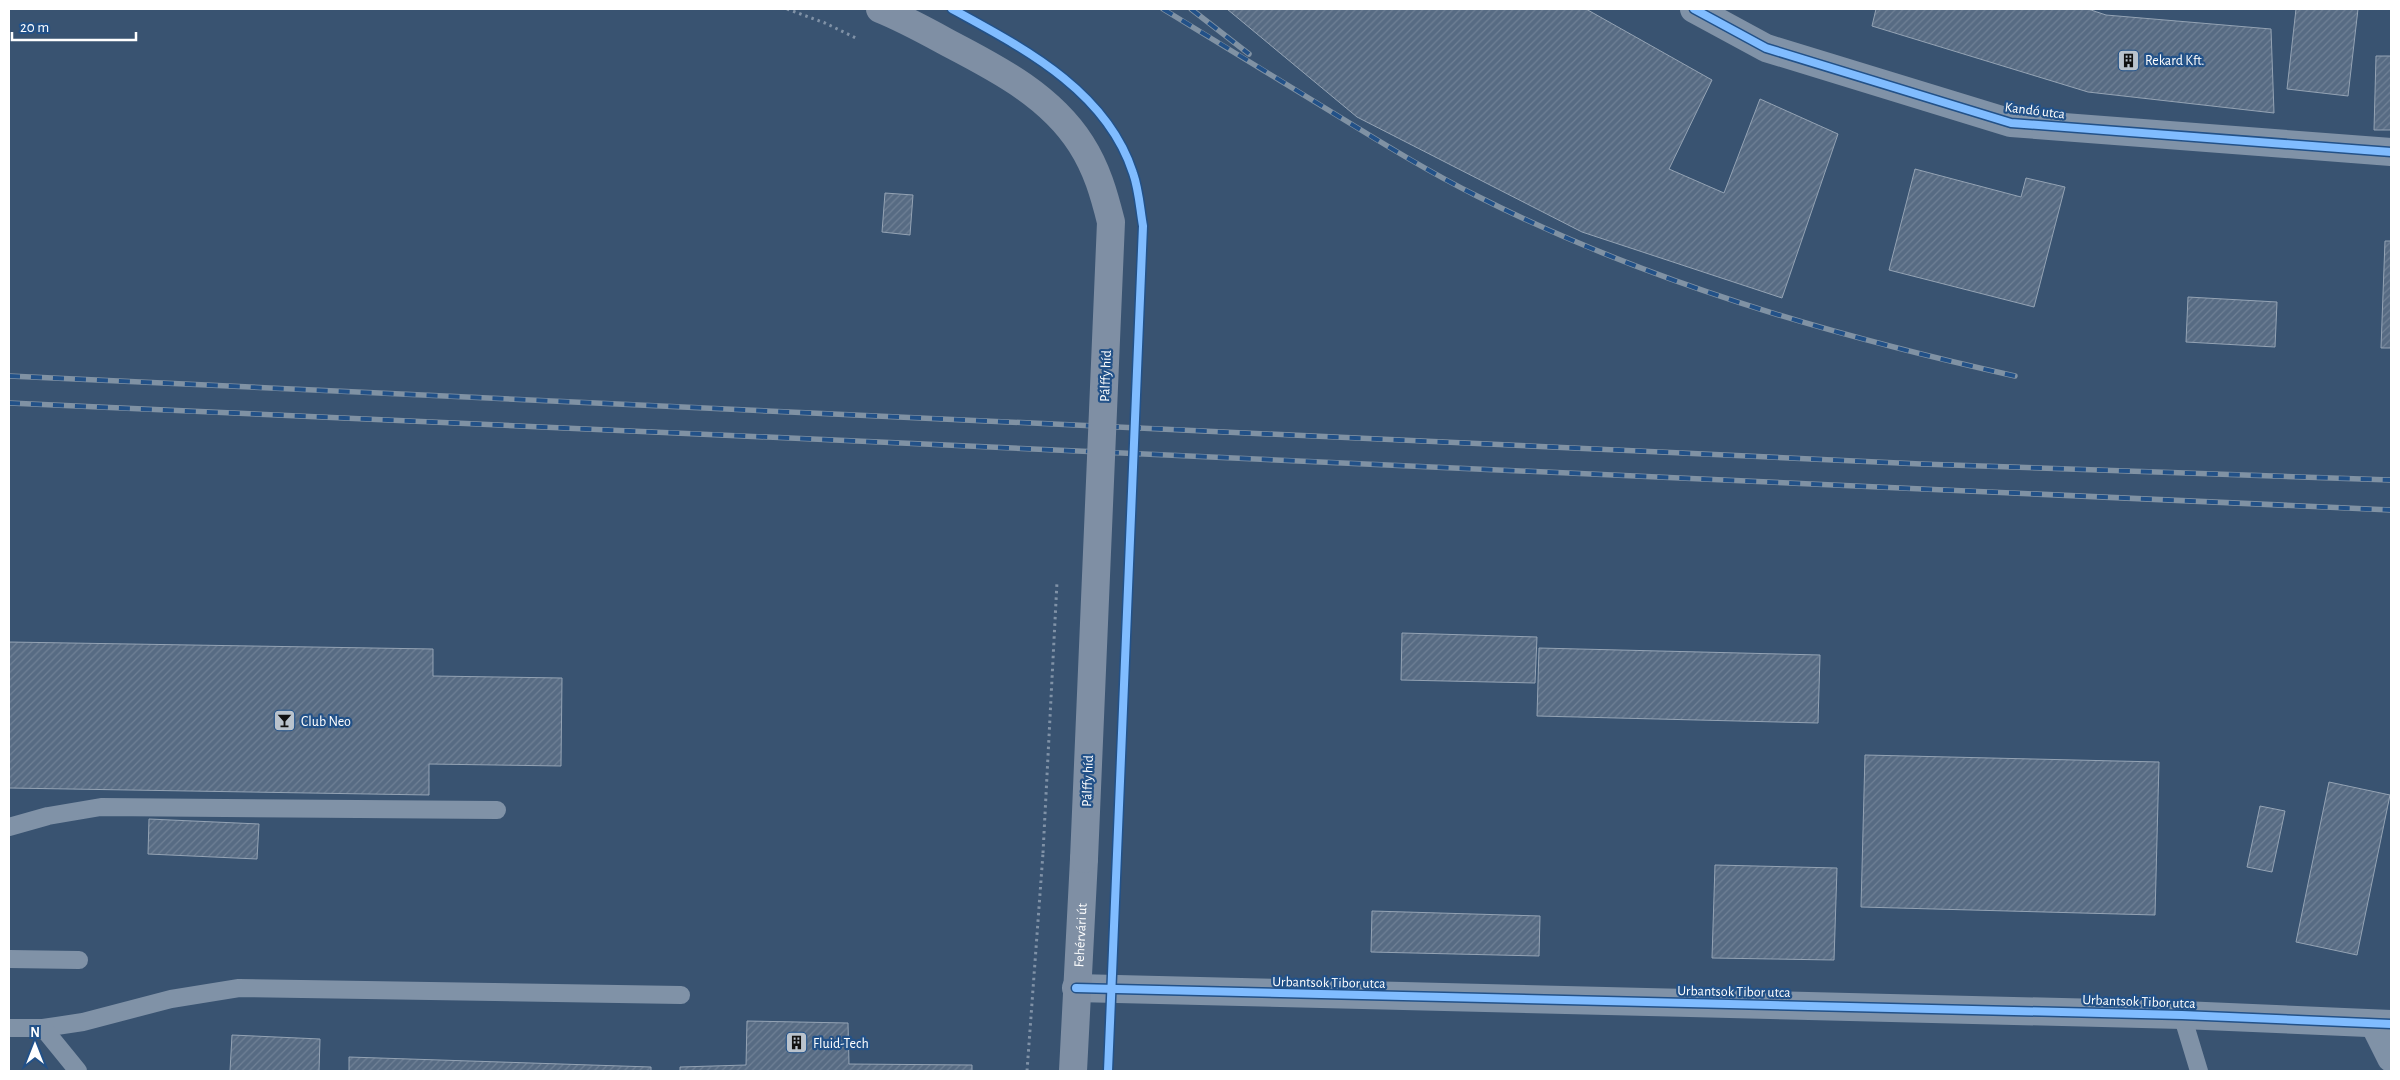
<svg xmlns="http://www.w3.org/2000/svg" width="2400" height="1080" font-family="'Alegreya Sans',sans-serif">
	<defs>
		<pattern id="building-hatch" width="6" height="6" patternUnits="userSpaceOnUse" patternTransform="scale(1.25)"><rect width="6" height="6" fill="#576b83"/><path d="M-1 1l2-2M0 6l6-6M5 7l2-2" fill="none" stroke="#708196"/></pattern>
	</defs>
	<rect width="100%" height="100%" fill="#395371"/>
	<!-- building -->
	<g fill="url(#building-hatch)" stroke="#94a3b4">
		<path d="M 1227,9 L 1586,9 L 1712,80 L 1669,169 L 1724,193 L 1760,99 L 1838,134 L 1782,298 L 1582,232 L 1357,117 Z"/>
		<path d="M 1876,9 L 2088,9 L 2106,15 L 2271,29 L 2274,113 L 2088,92 L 1872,26 Z"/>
		<path d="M 2296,9 L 2358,9 L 2348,96 L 2287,89 Z"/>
		<path d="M 2376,56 L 2391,56 L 2391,130 L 2374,130 Z"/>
		<path d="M 1915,169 L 2021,197 L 2026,178 L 2065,187 L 2034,307 L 1889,270 Z"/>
		<path d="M 885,193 L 913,195 L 910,235 L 882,232 Z"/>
		<path d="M 2385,241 L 2391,241 L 2391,348 L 2381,348 Z"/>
		<path d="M 2188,297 L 2277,302 L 2275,347 L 2186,342 Z"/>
		<path d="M 1402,633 L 1537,637 L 1535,683 L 1401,680 Z"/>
		<path d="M 9,642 L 433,649 L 433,676 L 562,678 L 561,766 L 429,764 L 429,795 L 9,788 Z"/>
		<path d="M 1539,648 L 1820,655 L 1818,723 L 1537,716 Z"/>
		<path d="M 1865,755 L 2159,762 L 2155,915 L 1861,907 Z"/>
		<path d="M 2329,782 L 2390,795 L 2357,955 L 2296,942 Z"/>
		<path d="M 2260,806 L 2285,811 L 2272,872 L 2247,867 Z"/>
		<path d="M 149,819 L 259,824 L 257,859 L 148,854 Z"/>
		<path d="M 1715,865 L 1837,868 L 1834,960 L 1712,958 Z"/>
		<path d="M 1372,911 L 1540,916 L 1539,956 L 1371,952 Z"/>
		<path d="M 747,1021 L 848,1023 L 849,1064 L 972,1065 L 972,1071 L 680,1071 L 680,1067 L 746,1065 Z"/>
		<path d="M 232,1035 L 320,1039 L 319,1071 L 230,1071 Z"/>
		<path d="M 349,1057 L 651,1067 L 651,1071 L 349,1071 Z"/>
	</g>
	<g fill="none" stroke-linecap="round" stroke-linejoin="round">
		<!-- path -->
		<path stroke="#8092a7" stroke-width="3" stroke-dasharray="2.5 4" stroke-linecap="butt" d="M 1027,1071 L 1043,853"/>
		<!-- service -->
		<g stroke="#8092a7" stroke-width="18">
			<path d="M 9,827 L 48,816 L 101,807 L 497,810"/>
			<path d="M 9,959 L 79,960"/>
			<path d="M 2182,1015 L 2199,1071"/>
			<path d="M 9,1028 L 43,1028 L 83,1022 L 171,999 L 239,988 L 681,995"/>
			<path d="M 43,1028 L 78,1071"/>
		</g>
		<!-- minor -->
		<g stroke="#8092a7" stroke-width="28">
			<path d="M 1076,988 L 2182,1015 L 2391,1024"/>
			<path d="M 2374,1024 L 2391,1058"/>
		</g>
		<!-- tertiary -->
		<path stroke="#8092a7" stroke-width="28" d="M 1694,9 L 1766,48 L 2011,123 L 2391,152"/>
		<!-- primary -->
		<path stroke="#7f8fa4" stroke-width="28" id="s1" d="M 1073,1071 L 1084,859"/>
		<defs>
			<g id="rail">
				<path d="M 1163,9 C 1223,45 1283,82 1343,119 C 1387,146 1431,173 1477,196 C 1647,282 1830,335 2015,376"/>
				<path d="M 1191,9 L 1249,54"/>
				<path d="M 9,376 L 1921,464 L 2391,480"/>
				<path d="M 9,403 L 2391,510"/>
			</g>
		</defs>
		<!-- rail casing -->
		<use href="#rail" stroke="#8092a4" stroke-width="5.5"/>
		<!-- rail -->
		<use href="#rail" stroke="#225188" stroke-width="4" stroke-dasharray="11" stroke-linecap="butt"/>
		<!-- path-bridge -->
		<g stroke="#8092a7" stroke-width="3" stroke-dasharray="2.5 4" stroke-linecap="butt">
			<path d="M 787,9 L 825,23 L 858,39"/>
			<path d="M 1043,853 L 1057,582"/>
		</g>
		<!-- primary-bridge -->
		<path stroke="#7f8fa4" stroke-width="28" d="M 880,9 C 905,19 928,32 952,45 C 1000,70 1051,97 1081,144 C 1097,169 1104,194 1111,222 L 1084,859"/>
		<defs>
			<g id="cycleway">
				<path d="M 952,9 C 1023,48 1106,90 1133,173 C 1139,190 1140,209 1143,226 L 1108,1071"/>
				<path d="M 1694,9 L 1766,48 L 2011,123 L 2391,152"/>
				<path d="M 1076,988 L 2182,1015 L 2391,1024"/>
			</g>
		</defs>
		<!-- cycleway casing -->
		<use href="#cycleway" stroke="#225188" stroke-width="11"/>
		<!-- cycleway -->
		<use href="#cycleway" stroke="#80bcff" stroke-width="8"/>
	</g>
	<!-- icons -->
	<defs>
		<symbol id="building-square" viewBox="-11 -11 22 22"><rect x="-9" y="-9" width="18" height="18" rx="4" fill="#bac3cd" stroke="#225188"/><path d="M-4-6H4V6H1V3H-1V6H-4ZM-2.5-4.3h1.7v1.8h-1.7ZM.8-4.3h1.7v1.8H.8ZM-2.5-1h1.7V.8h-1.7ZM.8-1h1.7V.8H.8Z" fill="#111"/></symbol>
		<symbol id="bar-square" viewBox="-11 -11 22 22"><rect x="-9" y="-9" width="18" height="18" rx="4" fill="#bac3cd" stroke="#225188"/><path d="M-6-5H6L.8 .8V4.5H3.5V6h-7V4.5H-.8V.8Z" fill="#111"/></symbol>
	</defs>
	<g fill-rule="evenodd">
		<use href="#building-square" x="2116" y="48" width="25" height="25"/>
		<use href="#bar-square" x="272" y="708" width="25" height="25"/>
		<use href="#building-square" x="784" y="1030" width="25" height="25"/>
	</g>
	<g text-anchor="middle" stroke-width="4.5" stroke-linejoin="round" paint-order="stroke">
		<!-- poi labels -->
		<g font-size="14" fill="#fff" stroke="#225188" text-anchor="start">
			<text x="2145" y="65">Rekard Kft.</text>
			<text x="301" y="726">Club Neo</text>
			<text x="813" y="1048">Fluid-Tech</text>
		</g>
		<!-- street labels -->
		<g font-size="14" fill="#fff" stroke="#225188">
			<text transform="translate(2035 110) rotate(7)" y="5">Kandó utca</text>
			<text transform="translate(1105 376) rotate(-88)" y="5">Pálffy híd</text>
			<text transform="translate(1087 781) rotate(-88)" y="5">Pálffy híd</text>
			<text dy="5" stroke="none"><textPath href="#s1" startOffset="136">Fehérvári út</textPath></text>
			<text transform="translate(1329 982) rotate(1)" y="5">Urbantsok Tibor utca</text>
			<text transform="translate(1734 991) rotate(1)" y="5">Urbantsok Tibor utca</text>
			<text transform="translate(2139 1001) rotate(2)" y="5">Urbantsok Tibor utca</text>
		</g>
	</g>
	<!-- border -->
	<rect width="2400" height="1080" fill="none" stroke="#ffffff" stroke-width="20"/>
	<!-- north arrow -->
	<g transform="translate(35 1045)" stroke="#225188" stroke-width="4" paint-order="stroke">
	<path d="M0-4L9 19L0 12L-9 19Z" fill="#ffffff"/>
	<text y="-8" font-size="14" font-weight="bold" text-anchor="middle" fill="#ffffff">N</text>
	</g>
	<!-- scale -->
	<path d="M12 32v8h124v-8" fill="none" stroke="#ffffff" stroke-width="2.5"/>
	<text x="20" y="32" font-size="15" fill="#ffffff" stroke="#225188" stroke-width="4" paint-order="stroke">20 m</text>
</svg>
